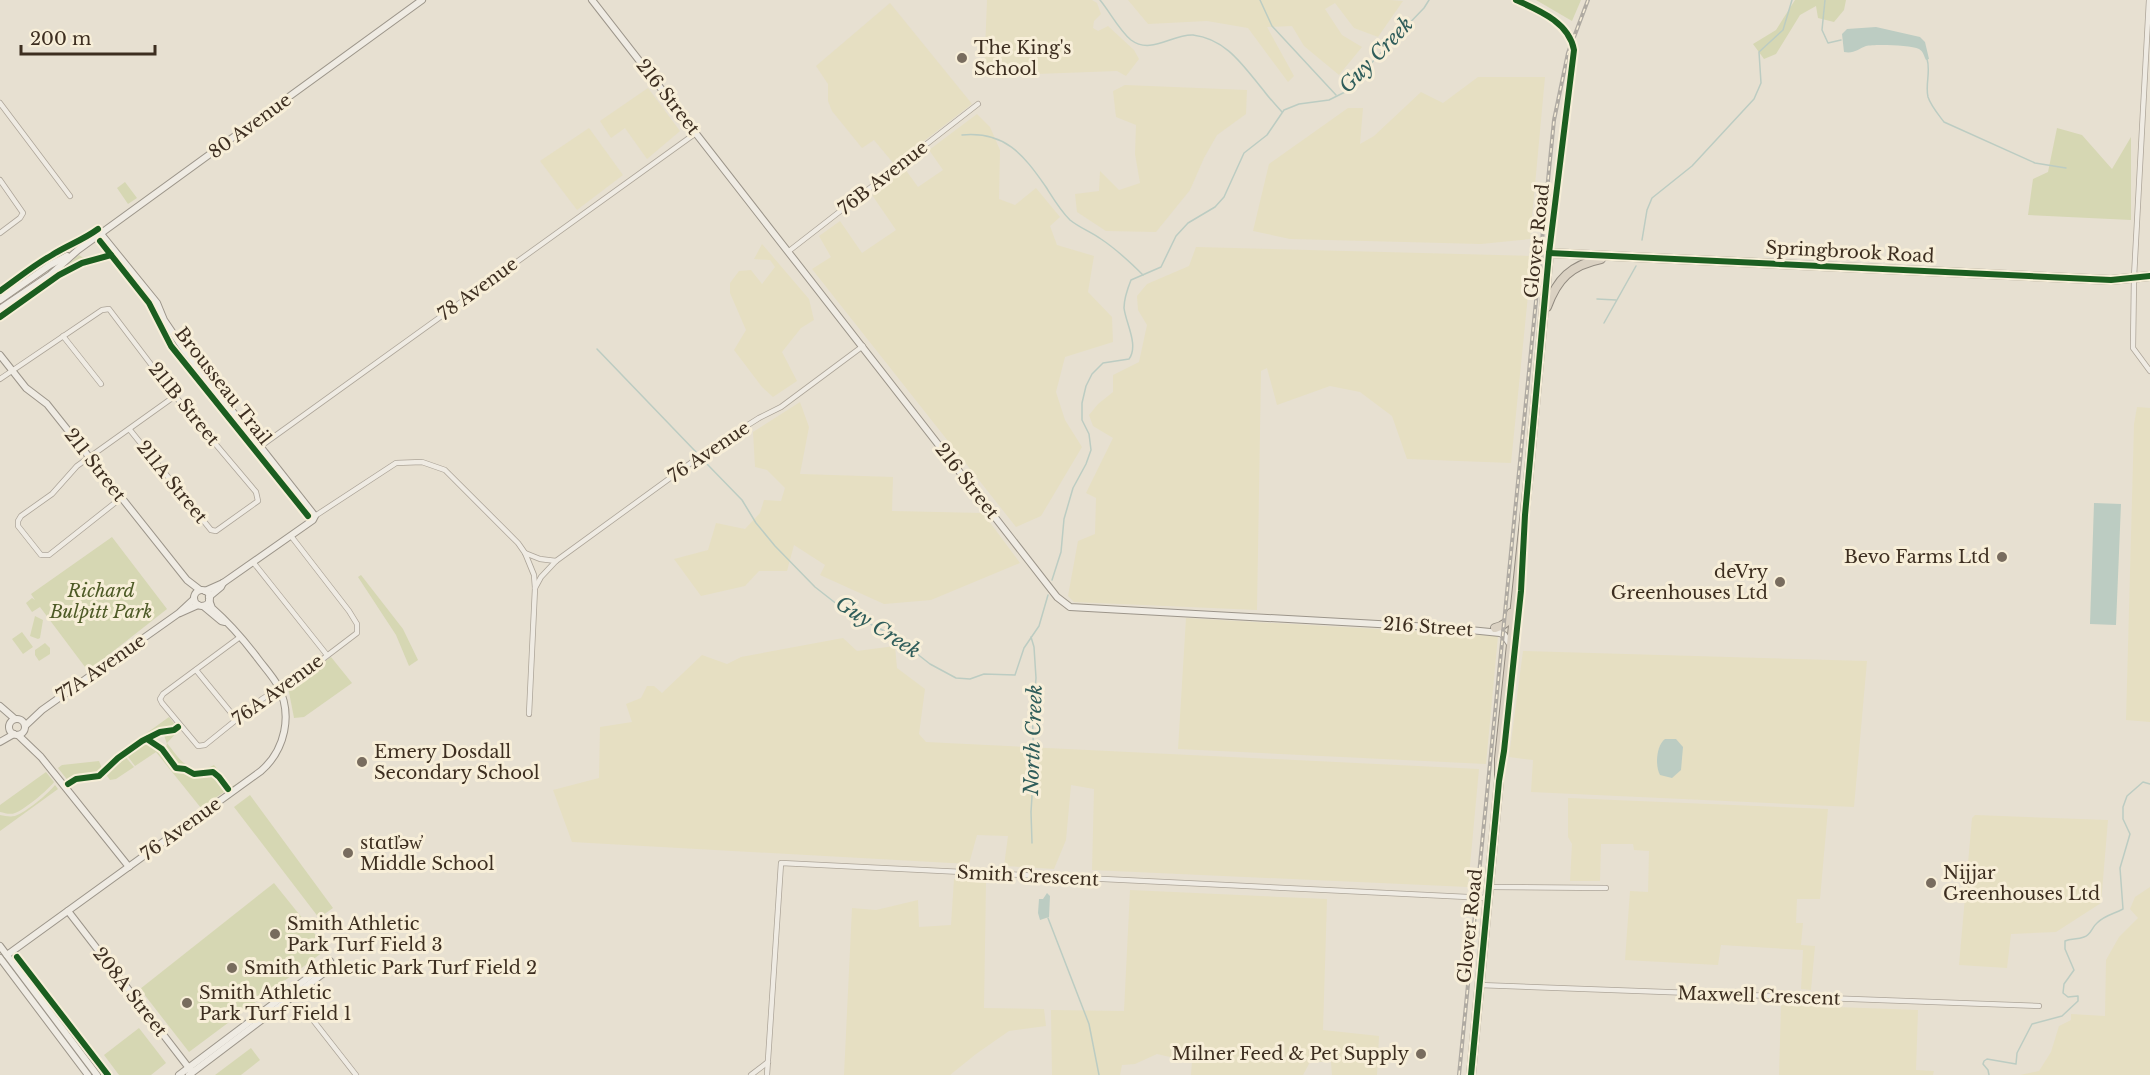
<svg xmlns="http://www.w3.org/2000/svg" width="2150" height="1075" font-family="'Libre Baskerville',serif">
	<rect width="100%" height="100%" fill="#e7e0d1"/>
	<!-- farmland -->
	<g fill="#e6dfc2">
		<path d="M 987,0 L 1092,0 L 1097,3 L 1101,14 L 1094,21 L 1093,28 L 1098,31 L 1108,26 L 1134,50 L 1139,59 L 1126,76 L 1117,71 L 984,76 Z"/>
		<path d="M 1128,0 L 1390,0 L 1403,1 L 1378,37 L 1354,28 L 1335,3 L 1325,9 L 1342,35 L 1362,47 L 1339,75 L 1304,46 L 1292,26 L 1267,27 L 1294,76 L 1288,82 L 1248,28 L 1207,21 L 1148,24 Z"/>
		<path d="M 890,3 L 972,104 L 894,164 L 874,140 L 862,148 L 832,111 L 828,101 L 828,84 L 816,66 Z"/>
		<path d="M 1478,77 L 1545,77 L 1530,239 L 1481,244 L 1290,239 L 1253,231 L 1269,164 L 1348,108 L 1363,108 L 1360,144 L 1374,136 L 1421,92 L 1443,103 Z"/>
		<path d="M 1125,85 L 1247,90 L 1246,114 L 1217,135 L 1204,158 L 1190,190 L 1156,232 L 1106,231 L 1077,212 L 1075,194 L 1099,191 L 1100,171 L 1119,190 L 1140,183 L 1135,154 L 1136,125 L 1116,117 L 1113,91 Z"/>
		<path d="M 648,88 L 680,131 L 647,159 L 625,128 L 611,138 L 600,121 Z"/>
		<path d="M 977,114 L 990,127 L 1000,150 L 999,199 L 1015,205 L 1036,188 L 1060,217 L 1050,226 L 1057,245 L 1094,256 L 1088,292 L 1112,317 L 1113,342 L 1065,357 L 1056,392 L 1065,420 L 1082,447 L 1041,516 L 1016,527 L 812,269 L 831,257 L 819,236 L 840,221 L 862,253 L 896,230 L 872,195 L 905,169 L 918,187 L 943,170 L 929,150 Z"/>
		<path d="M 589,128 L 623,175 L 577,210 L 540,161 Z"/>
		<path d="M 762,244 L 809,299 L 814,320 L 801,328 L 782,352 L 797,381 L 773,397 L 762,387 L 734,350 L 746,330 L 730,293 L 730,283 L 739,271 L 751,270 L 762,284 L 775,267 L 770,260 L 754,259 Z"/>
		<path d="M 1196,247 L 1532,256 L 1511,463 L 1407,459 L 1392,416 L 1360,392 L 1330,386 L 1277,405 L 1267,368 L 1261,371 L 1257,610 L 1074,602 L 1068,596 L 1078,541 L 1095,534 L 1096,498 L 1086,493 L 1113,438 L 1093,426 L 1089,415 L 1098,404 L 1113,392 L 1113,375 L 1139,362 L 1147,325 L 1138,310 L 1137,296 L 1147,284 L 1189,266 Z"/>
		<path d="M 800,402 L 809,427 L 800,474 L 893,477 L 892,511 L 983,513 L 1020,563 L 931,600 L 884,604 L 820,575 L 825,565 L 794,545 L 787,571 L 759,571 L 745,586 L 701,596 L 674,559 L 708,550 L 716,523 L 745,529 L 760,513 L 764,500 L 781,501 L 785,488 L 767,470 L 755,467 L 753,432 Z"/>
		<path d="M 2137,407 L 2150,408 L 2150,722 L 2126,720 L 2134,424 Z"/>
		<path d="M 1186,618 L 1498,636 L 1486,764 L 1178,749 Z"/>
		<path d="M 843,638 L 857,651 L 895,646 L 897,668 L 925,689 L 919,734 L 926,742 L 1479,769 L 1468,887 L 1092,870 L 1094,789 L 1071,785 L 1066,840 L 1054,869 L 1004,866 L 1008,836 L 977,835 L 969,864 L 572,842 L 553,790 L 599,778 L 600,727 L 632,722 L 626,704 L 641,698 L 647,686 L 654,686 L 662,693 L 702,655 L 727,664 L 741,657 Z"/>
		<path d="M 1523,651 L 1867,661 L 1854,807 L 1531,792 L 1533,760 L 1509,757 Z"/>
		<path d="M 1568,798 L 1828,809 L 1820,899 L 1797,899 L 1796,923 L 1803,923 L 1801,945 L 1815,946 L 1811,990 L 1801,989 L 1803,950 L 1721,945 L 1718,965 L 1625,960 L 1630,891 L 1648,892 L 1649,851 L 1634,850 L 1633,844 L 1601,844 L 1600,881 L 1570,881 L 1572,844 L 1568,837 Z"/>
		<path d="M 1975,815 L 2108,820 L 2101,903 L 2056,932 L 2011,934 L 2007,968 L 1959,965 L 1972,818 Z"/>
		<path d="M 954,879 L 986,882 L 984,1008 L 1044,1009 L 1046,1026 L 1009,1031 L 976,1054 L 950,1075 L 844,1075 L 852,908 L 876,910 L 918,900 L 919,927 L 951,925 Z"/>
		<path d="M 2150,887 L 2150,1075 L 2020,1075 L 2039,1071 L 2051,1052 L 2059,1026 L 2071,1020 L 2071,1014 L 2105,1016 L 2106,960 L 2119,937 L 2138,918 L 2130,909 L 2135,897 Z"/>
		<path d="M 1130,890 L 1327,899 L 1323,1030 L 1379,1036 L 1377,1075 L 1332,1075 L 1331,1062 L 1310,1062 L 1303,1075 L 1191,1075 L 1192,1062 L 1157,1054 L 1135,1064 L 1122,1065 L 1120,1075 L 1052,1075 L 1051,1010 L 1124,1011 Z"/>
		<path d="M 1781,1005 L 1918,1010 L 1916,1070 L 1934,1071 L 1933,1075 L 1779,1075 Z"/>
	</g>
	<!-- green -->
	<g fill="#d6d7b3">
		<path d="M 1536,0 L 1581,0 L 1572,21 Z"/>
		<path d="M 1795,0 L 1846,0 L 1844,10 L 1834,22 L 1818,18 L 1816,6 L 1800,15 L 1776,54 L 1764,59 L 1753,44 L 1776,30 Z"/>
		<path d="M 2057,128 L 2082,135 L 2112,169 L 2131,137 L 2131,220 L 2028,215 L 2033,179 L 2048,172 Z"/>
		<path d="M 125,182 L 137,198 L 128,204 L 117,188 Z"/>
		<path d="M 106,249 L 108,255 C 66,266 34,290 0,316 L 0,313 L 57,273 L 79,255 L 85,259 L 103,254 Z"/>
		<path d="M 112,537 L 167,609 L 88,671 L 40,607 L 32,612 L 26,603 L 32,598 L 35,600 L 31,594 Z"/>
		<path d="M 361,575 L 403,629 L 418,660 L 409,666 L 396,635 L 358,577 Z"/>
		<path d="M 35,616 L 43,620 L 40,638 L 38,639 L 30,636 Z"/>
		<path d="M 22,632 L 33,647 L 23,654 L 12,639 Z"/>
		<path d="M 45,643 L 50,648 L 50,654 L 39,661 L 35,655 L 35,650 Z"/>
		<path d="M 331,657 L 352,683 L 304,717 L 294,718 L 288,687 Z"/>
		<path d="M 169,717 L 177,727 L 145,737 L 124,752 L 123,750 Z"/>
		<path d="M 177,730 L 178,731 L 167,743 C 180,760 191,778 214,765 L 231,787 L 240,782 L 207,807 L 231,788 L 229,788 L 218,774 L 213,771 L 195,773 L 186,768 L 176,767 L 165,750 L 167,744 L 164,735 Z"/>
		<path d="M 144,741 L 151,741 L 157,745 L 177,770 L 183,770 L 197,776 L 214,773 L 227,790 L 201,808 L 156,752 L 135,766 L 126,754 Z"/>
		<path d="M 124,755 L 134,767 L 116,779 L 110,780 L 105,773 Z"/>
		<path d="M 99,761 L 103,771 C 92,781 79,773 69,782 L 58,768 L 62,765 Z"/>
		<path d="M 46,772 L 54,782 C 48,790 24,810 15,813 C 10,815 5,813 0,812 L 0,805 Z"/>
		<path d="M 55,785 L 58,789 L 0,831 L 0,815 C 5,816 10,817 15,816 C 26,812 47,795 55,785 Z"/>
		<path d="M 250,795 L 333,908 L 319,918 L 234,807 Z"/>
		<path d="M 274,883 L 327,949 L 189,1052 L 140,989 Z"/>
		<path d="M 139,1028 L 166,1063 L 151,1075 L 119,1075 L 104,1055 Z"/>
		<path d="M 251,1048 L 260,1060 L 241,1075 L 215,1075 Z"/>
	</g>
	<!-- water -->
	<g fill="#bcccc2">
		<path d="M 1876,27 L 1920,37 L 1925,42 L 1929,59 L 1926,60 C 1924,56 1923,51 1919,49 C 1911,45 1874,44 1866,46 C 1858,49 1854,54 1844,52 L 1842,34 L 1847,29 Z"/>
		<path d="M 2094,503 L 2121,504 L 2116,625 L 2090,624 Z"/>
		<path d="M 1665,739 L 1676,739 L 1683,747 L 1681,770 L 1672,778 L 1660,775 C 1655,766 1656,746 1665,739 Z"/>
		<path d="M 1047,893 L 1050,896 L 1049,917 L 1040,920 L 1038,913 L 1039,899 L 1043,899 Z"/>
	</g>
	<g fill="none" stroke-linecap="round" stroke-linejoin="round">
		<!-- stream -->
		<g stroke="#bcccc2" stroke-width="1.5">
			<path d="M 1100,0 C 1110,12 1119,30 1131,40 C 1151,55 1172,34 1193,35 C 1227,39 1244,67 1264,91 C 1269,98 1276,105 1282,112"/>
			<path d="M 1260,0 L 1272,26 L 1336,95"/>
			<path d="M 1825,0 L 1822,30 L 1828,43 L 1841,40"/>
			<path d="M 1927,59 C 1931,71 1925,85 1928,97 C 1931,106 1938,114 1944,122 L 2035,163 L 2066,168"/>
			<path d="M 962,135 C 1005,131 1023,154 1046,187 C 1053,198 1060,210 1070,220 C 1080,228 1091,232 1101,239 C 1116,249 1130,262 1143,275"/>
			<path d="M 1642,240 L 1647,210 L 1652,198 L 1692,166 L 1754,99 L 1761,83 L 1759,52 L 1783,30 L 1792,0"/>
			<path d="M 1597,299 L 1616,300"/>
			<path d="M 1604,323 L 1636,266"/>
			<path d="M 597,349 L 696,452"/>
			<path d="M 706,463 L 742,500 L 756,523 L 775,546 L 815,587 L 838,605 L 866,622 L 893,635 L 930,664 L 956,678 L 970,679 L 984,674 L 1015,675 L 1024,648 L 1039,626 L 1048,595"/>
			<path d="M 1052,580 L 1061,552 L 1064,519 L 1073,488 L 1086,464 L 1091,450 L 1089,434 L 1082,420 L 1082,403 L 1086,386 L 1092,374 L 1103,363 L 1129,359 C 1139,345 1126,324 1124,308 C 1124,298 1127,290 1131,280 L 1161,267 L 1176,236 L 1188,223 L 1215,207 L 1224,197 L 1244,153 L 1267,135 L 1284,110 L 1299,104 L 1329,100 L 1345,92 L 1356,83 L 1374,60 L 1424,8 L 1429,0"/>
			<path d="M 1031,637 L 1034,647 L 1036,678 L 1035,692 L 1032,705 L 1034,764 L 1031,812 L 1032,843"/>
			<path d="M 1048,918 L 1089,1024 L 1099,1075"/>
			<path d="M 1989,1075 L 1988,1070 L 1983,1064 L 1984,1061 L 1987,1059 L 2016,1064 L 2017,1053 L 2032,1024 L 2062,1016 L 2078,1001 L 2078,996 L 2068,997 L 2063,993 L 2064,984 L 2074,970 L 2065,949 L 2065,941 C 2071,938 2077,940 2084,937 C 2091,935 2092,927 2097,923 C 2105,915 2114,914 2123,909 L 2120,868 L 2130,834 L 2123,819 L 2123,807 L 2127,796 L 2143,782 L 2150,784"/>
		</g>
		<defs>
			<g id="street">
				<path d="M 2149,0 L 2134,277 L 2133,348 L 2150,371"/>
				<path d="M 0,103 L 70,196"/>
				<path d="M 0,180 L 23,213 L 20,218 L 0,233"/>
				<path d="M 789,251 L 978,104"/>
				<path d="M 63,336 L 101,384"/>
				<path d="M 0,379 L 102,310 L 109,309 L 175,396 L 256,492 L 258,501 L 216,531 L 211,530 L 130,430"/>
				<path d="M 261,446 L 696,133"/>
				<path d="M 121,498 L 49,555 L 41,555 L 18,526 L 18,521 L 21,516 L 52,494 L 77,466 L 175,396"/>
				<path d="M 315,516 L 396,463 L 422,462 L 445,470 L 518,543 L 525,553 L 534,575 L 535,588 L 529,714"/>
				<path d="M 525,553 L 540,559 L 556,561"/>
				<path d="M 253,562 L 327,655"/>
				<path d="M 535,588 L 541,577 L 556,561 L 710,449 L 759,418 L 781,407 L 863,346"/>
				<path d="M 240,637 L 163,694 L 160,699 L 162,703 L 198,746 L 205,745 L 262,699 L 307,671 L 357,633 L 357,624 L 349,611 L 291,536"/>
				<path d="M 196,670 L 237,720"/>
				<path d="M 1489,887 L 1606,888"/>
				<path d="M 1479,985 L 2039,1006"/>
				<path d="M 302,1006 L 356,1075"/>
				<path d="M 751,1075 L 768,1062"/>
				<path d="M 767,1075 L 781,863 L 1488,898"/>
			</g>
			<g id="secondary">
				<path d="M 592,0 L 1057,597 L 1070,607 L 1450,628 L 1500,633 L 1504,635 L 1510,644"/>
				<path d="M 1516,0 C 1538,10 1569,22 1574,50 L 1549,253"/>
				<path d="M 101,234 L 157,303 L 164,320 L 185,351 L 315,516 L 313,520 L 223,583 L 205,591"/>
				<path d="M 0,300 L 50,265 L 67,256"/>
				<path d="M 0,309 L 50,275 L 78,250 L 422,0"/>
				<path d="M 0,355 L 26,388 L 47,404 L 187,580 L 200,590"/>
				<circle cx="202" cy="598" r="8"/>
				<path d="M 209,597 L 221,587 L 223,583"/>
				<path d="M 203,606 L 221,621 L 225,622"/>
				<path d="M 180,613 L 198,605"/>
				<path d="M 0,706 L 15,719"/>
				<circle cx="17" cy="727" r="8"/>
				<path d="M 25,726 L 42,710 L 179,613 L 194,599"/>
				<path d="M 18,735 L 41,757 L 129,867"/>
				<path d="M 0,742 L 14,734"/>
				<path d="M 68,911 L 192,1072"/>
				<path d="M 0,946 L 97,1075"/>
				<path d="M 7,955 L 261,771 C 285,750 293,715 278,686 C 272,675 263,666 256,656 C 243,639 228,622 212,608 L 209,600"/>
				<path d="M 0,958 L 88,1075"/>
				<path d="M 179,1075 L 330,961"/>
				<path d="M 189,1075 L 333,966"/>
			</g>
			<g id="highway">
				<path d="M 1547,307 C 1557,279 1571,265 1601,259"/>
				<path d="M 1495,628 C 1503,626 1510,621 1511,613"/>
				<path d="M 1471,1075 L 1499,781 L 1499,759 L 1528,482 L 1549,253 L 2111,280 L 2150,276"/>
			</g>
		</defs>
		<!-- street casing -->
		<use href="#street" stroke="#ada599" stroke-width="6"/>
		<!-- secondary casing -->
		<use href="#secondary" stroke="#9c958a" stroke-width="8"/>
		<!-- highway casing -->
		<use href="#highway" stroke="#928b80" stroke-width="10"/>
		<!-- street -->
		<use href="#street" stroke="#efebe3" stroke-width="4.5"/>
		<!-- secondary -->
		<use href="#secondary" stroke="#efebe3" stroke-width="6"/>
		<!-- highway -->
		<use href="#highway" stroke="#dad1c2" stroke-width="8"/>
		<defs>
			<path id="rail" d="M 1459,1075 L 1554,120 L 1568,53 L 1588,0"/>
		</defs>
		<!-- rail casing -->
		<use href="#rail" stroke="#afaaa2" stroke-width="4"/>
		<!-- rail -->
		<use href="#rail" stroke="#f7eed8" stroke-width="1.5" stroke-dasharray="4.5" stroke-linecap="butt"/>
		<defs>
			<g id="cycleway">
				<path d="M 100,241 L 149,303 L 171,346 L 308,516"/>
				<path d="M 1549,253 L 2111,280 L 2150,276"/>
				<path d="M 0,291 C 17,279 34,265 52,255 C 68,245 83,240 98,229"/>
				<path d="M 0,317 L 59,275 L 82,263 L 111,255"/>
				<path d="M 147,739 L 162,749 L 176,768 L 185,769 L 194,774 L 213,772 L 219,777 L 228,789"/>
				<path d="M 68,784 L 76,779 L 99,776 L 118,758 L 142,741 L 160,732 L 174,730 L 178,727"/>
				<path d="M 17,957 L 108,1075"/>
				<path d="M 1471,1075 L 1499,781 L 1504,751 L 1521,591 L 1525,515 L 1549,253 L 1574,50 C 1569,22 1538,10 1516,0"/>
			</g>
		</defs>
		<!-- cycleway casing -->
		<use href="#cycleway" stroke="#f7eed8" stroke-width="10"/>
		<!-- cycleway -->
		<use href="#cycleway" stroke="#1b5e20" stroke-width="6"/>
	</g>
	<!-- markers -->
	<g fill="#786c5e" stroke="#f7eed8" stroke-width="2">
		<circle cx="962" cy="58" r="6"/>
		<circle cx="2002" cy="557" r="6"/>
		<circle cx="1780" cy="582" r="6"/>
		<circle cx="362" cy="762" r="6"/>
		<circle cx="348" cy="853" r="6"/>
		<circle cx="1931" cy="883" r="6"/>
		<circle cx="275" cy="934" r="6"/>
		<circle cx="232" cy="968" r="6"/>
		<circle cx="187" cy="1003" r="6"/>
		<circle cx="1421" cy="1054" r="6"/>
	</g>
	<g text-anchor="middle" stroke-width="6" stroke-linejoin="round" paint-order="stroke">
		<!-- poi labels -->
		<g font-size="18" fill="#3d2e20" stroke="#f7eed8" text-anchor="start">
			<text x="974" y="54">The King's<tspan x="974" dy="21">School</tspan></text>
			<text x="1990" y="563" text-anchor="end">Bevo Farms Ltd</text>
			<text x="1768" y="578" text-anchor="end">deVry<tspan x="1768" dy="21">Greenhouses Ltd</tspan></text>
			<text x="374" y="758">Emery Dosdall<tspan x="374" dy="21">Secondary School</tspan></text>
			<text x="360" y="849">stɑtl̓əw̓<tspan x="360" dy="21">Middle School</tspan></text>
			<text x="1943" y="879">Nijjar<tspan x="1943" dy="21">Greenhouses Ltd</tspan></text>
			<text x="287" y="930">Smith Athletic<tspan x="287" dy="21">Park Turf Field 3</tspan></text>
			<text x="244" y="974">Smith Athletic Park Turf Field 2</text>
			<text x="199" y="999">Smith Athletic<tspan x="199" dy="21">Park Turf Field 1</tspan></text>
			<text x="1409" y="1060" text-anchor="end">Milner Feed &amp; Pet Supply</text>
		</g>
		<!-- street labels -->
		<g font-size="18" fill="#3d2e20" stroke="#f7eed8">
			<text transform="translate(668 97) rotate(52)" y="6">216 Street</text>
			<text transform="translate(250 126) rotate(-36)" y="6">80 Avenue</text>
			<text transform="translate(883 178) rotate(-38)" y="6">76B Avenue</text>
			<text transform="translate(1537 241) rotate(-84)" y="6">Glover Road</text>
			<text transform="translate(1850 252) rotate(3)" y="6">Springbrook Road</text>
			<text transform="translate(478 289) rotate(-36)" y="6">78 Avenue</text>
			<text transform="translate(223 386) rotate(52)" y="6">Brousseau Trail</text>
			<text transform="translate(184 404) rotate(51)" y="6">211B Street</text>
			<text transform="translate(709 452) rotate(-34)" y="6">76 Avenue</text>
			<text transform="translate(95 465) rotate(52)" y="6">211 Street</text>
			<text transform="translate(967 481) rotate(52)" y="6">216 Street</text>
			<text transform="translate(172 482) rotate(51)" y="6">211A Street</text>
			<text transform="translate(1428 627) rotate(4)" y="6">216 Street</text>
			<text transform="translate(101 668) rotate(-35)" y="6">77A Avenue</text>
			<text transform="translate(278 690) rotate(-36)" y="6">76A Avenue</text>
			<text transform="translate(181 829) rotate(-36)" y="6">76 Avenue</text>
			<text transform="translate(1028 876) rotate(3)" y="6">Smith Crescent</text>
			<text transform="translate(1470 926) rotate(-84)" y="6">Glover Road</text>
			<text transform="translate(130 992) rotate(52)" y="6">208A Street</text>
			<text transform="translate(1759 996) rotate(2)" y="6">Maxwell Crescent</text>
		</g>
		<!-- park labels -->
		<g font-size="18" font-style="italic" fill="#4d5a26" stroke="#f7eed8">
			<text x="101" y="597">Richard<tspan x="101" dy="21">Bulpitt Park</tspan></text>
		</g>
		<!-- water labels -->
		<g font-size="20" font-style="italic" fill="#2f5d5a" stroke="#f7eed8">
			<text transform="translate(1376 55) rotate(-46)" y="7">Guy Creek</text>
			<text transform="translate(878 627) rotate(33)" y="7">Guy Creek</text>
			<text transform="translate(1033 740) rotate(-88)" y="7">North Creek</text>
		</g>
	</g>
	<!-- scale -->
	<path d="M21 45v9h134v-9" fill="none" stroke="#3d2e20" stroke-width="3"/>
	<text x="30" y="45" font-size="18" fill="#3d2e20" stroke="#f7eed8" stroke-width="4.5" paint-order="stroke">200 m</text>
</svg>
